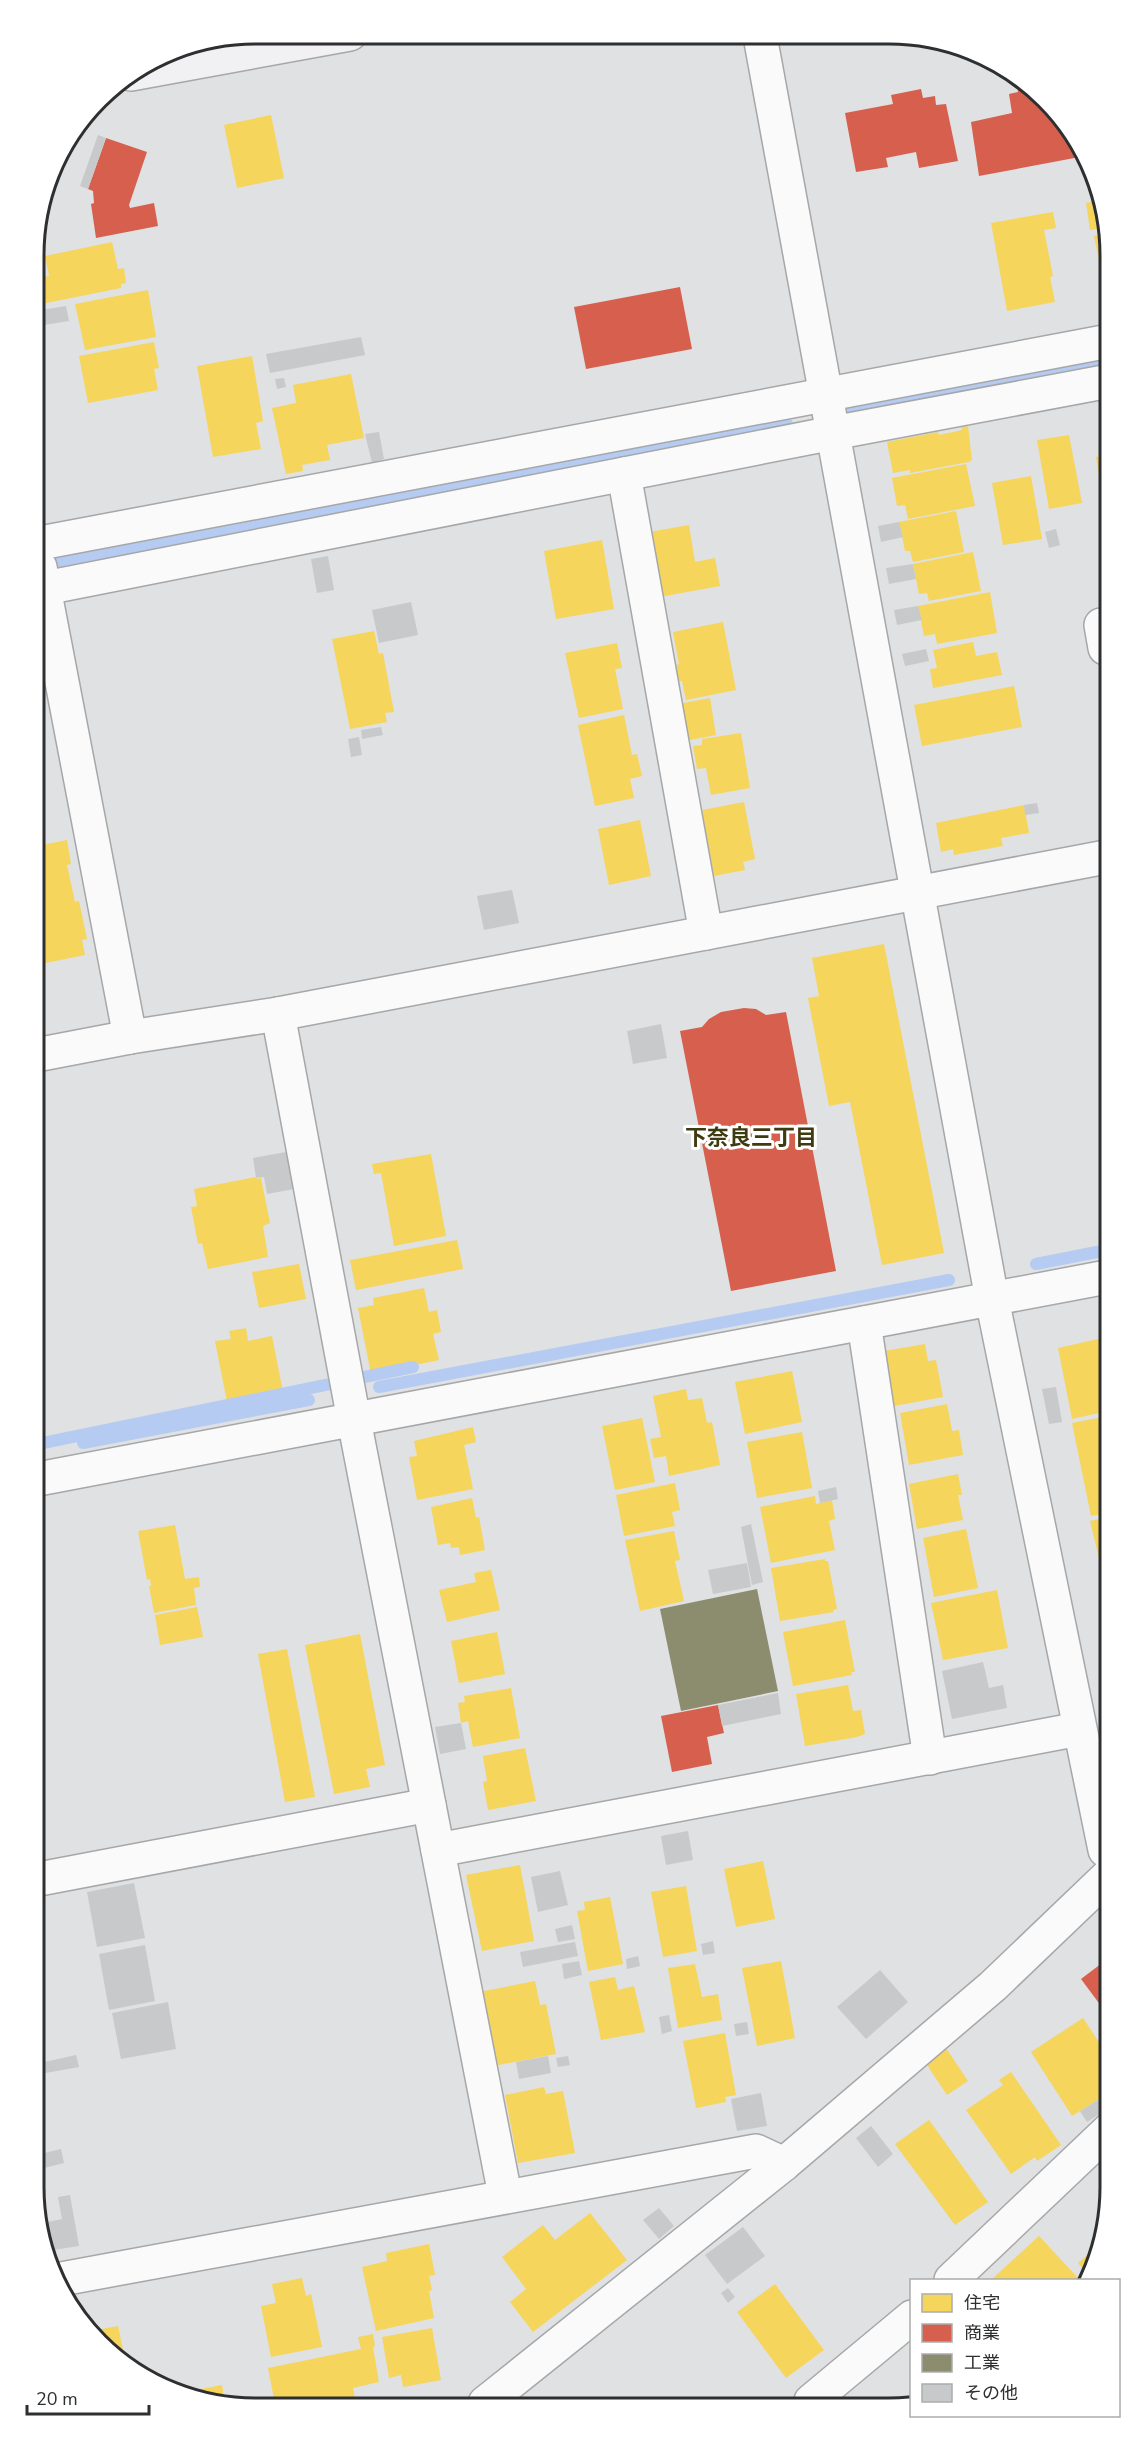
<svg xmlns="http://www.w3.org/2000/svg" width="1144" height="2441" font-family="'Nunito Sans','Noto Sans JP',sans-serif">
	<rect width="100%" height="100%" fill="#dfe1e3"/>
	<!-- homes -->
	<g fill="#f6d55c">
		<path d="M 271,115 L 284,178 L 237,188 L 224,125 Z"/>
		<path d="M 1103,200 L 1103,228 L 1090,230 L 1086,203 Z"/>
		<path d="M 1053,212 L 1056,228 L 1044,230 L 1053,276 L 1050,277 L 1055,302 L 1007,311 L 991,223 Z"/>
		<path d="M 1103,234 L 1104,280 L 1103,280 L 1094,236 Z"/>
		<path d="M 112,242 L 118,269 L 124,268 L 126,283 L 121,284 L 121,288 L 46,303 L 42,277 L 49,276 L 45,256 Z"/>
		<path d="M 148,290 L 156,337 L 85,350 L 75,304 Z"/>
		<path d="M 154,342 L 159,368 L 154,369 L 158,390 L 88,403 L 79,356 Z"/>
		<path d="M 252,356 L 263,421 L 256,423 L 261,449 L 213,457 L 197,366 Z"/>
		<path d="M 351,374 L 364,438 L 327,445 L 330,460 L 302,465 L 303,471 L 286,474 L 272,408 L 296,403 L 293,385 Z"/>
		<path d="M 968,426 L 972,460 L 969,462 L 910,473 L 910,470 L 893,473 L 887,442 L 938,432 L 939,435 L 962,430 L 961,427 Z"/>
		<path d="M 1069,435 L 1082,503 L 1049,509 L 1037,440 Z"/>
		<path d="M 1104,455 L 1104,500 L 1103,500 L 1096,457 Z"/>
		<path d="M 966,464 L 975,506 L 908,519 L 905,505 L 897,506 L 892,478 Z"/>
		<path d="M 1031,476 L 1042,539 L 1003,545 L 992,483 Z"/>
		<path d="M 956,511 L 964,552 L 913,562 L 910,551 L 905,551 L 899,522 Z"/>
		<path d="M 689,525 L 695,562 L 715,558 L 720,586 L 660,597 L 649,532 Z"/>
		<path d="M 602,540 L 614,609 L 556,619 L 544,551 Z"/>
		<path d="M 973,552 L 981,591 L 929,601 L 927,593 L 919,594 L 913,564 Z"/>
		<path d="M 990,592 L 997,633 L 937,644 L 935,634 L 924,636 L 918,606 Z"/>
		<path d="M 723,622 L 736,690 L 686,700 L 682,681 L 676,682 L 673,666 L 679,664 L 673,632 Z"/>
		<path d="M 374,631 L 379,654 L 383,653 L 394,712 L 385,713 L 387,722 L 350,729 L 332,639 Z"/>
		<path d="M 973,642 L 976,656 L 997,652 L 1002,675 L 933,688 L 930,669 L 937,668 L 933,650 Z"/>
		<path d="M 617,643 L 622,668 L 615,669 L 623,709 L 579,718 L 565,653 Z"/>
		<path d="M 1014,686 L 1022,727 L 922,746 L 914,705 Z"/>
		<path d="M 710,698 L 716,735 L 685,741 L 678,704 Z"/>
		<path d="M 624,715 L 632,755 L 637,754 L 642,776 L 630,779 L 634,798 L 595,806 L 578,725 Z"/>
		<path d="M 741,733 L 750,788 L 711,795 L 706,768 L 697,769 L 693,746 L 702,745 L 702,739 Z"/>
		<path d="M 744,802 L 755,859 L 743,862 L 745,870 L 714,876 L 702,810 Z"/>
		<path d="M 1024,805 L 1029,833 L 1001,838 L 1003,846 L 954,855 L 953,849 L 941,852 L 936,823 Z"/>
		<path d="M 640,820 L 651,876 L 609,885 L 598,829 Z"/>
		<path d="M 67,840 L 71,864 L 67,865 L 75,902 L 79,901 L 87,939 L 82,940 L 85,955 L 36,965 L 36,846 Z"/>
		<path d="M 884,944 L 944,1253 L 882,1265 L 850,1102 L 829,1106 L 808,998 L 819,996 L 812,958 Z"/>
		<path d="M 431,1154 L 446,1236 L 394,1246 L 381,1173 L 374,1174 L 372,1164 Z"/>
		<path d="M 256,1177 L 257,1179 L 261,1178 L 270,1223 L 263,1226 L 268,1257 L 208,1269 L 202,1243 L 198,1244 L 191,1207 L 197,1206 L 194,1189 Z"/>
		<path d="M 457,1240 L 463,1269 L 356,1290 L 350,1260 Z"/>
		<path d="M 299,1264 L 306,1299 L 259,1308 L 252,1272 Z"/>
		<path d="M 424,1288 L 429,1312 L 437,1310 L 441,1332 L 433,1334 L 439,1360 L 371,1374 L 358,1308 L 374,1305 L 373,1298 Z"/>
		<path d="M 246,1328 L 248,1341 L 272,1336 L 283,1392 L 227,1402 L 215,1341 L 231,1339 L 229,1331 Z"/>
		<path d="M 1107,1337 L 1108,1411 L 1072,1419 L 1058,1348 Z"/>
		<path d="M 925,1344 L 928,1361 L 936,1360 L 943,1397 L 894,1406 L 884,1351 Z"/>
		<path d="M 792,1371 L 802,1422 L 745,1434 L 735,1382 Z"/>
		<path d="M 686,1389 L 688,1400 L 702,1398 L 707,1423 L 712,1422 L 720,1465 L 669,1476 L 666,1456 L 654,1458 L 650,1439 L 661,1437 L 653,1396 Z"/>
		<path d="M 947,1404 L 952,1431 L 959,1430 L 963,1455 L 909,1465 L 900,1413 Z"/>
		<path d="M 1108,1416 L 1108,1513 L 1091,1516 L 1072,1423 Z"/>
		<path d="M 642,1418 L 655,1482 L 615,1490 L 602,1426 Z"/>
		<path d="M 473,1427 L 476,1442 L 464,1445 L 473,1489 L 417,1500 L 409,1457 L 417,1456 L 414,1441 Z"/>
		<path d="M 802,1432 L 812,1488 L 757,1498 L 747,1442 Z"/>
		<path d="M 958,1474 L 962,1495 L 958,1495 L 963,1520 L 917,1529 L 909,1484 Z"/>
		<path d="M 675,1483 L 680,1510 L 672,1512 L 675,1526 L 624,1536 L 616,1495 Z"/>
		<path d="M 815,1496 L 816,1504 L 832,1500 L 835,1519 L 829,1521 L 835,1550 L 771,1563 L 760,1507 Z"/>
		<path d="M 472,1498 L 476,1518 L 479,1517 L 485,1550 L 460,1555 L 459,1547 L 451,1548 L 450,1543 L 438,1545 L 431,1507 Z"/>
		<path d="M 1108,1517 L 1108,1609 L 1107,1609 L 1101,1579 L 1104,1579 L 1090,1521 Z"/>
		<path d="M 175,1525 L 185,1579 L 199,1577 L 200,1587 L 194,1588 L 196,1605 L 154,1613 L 149,1586 L 151,1586 L 150,1579 L 147,1580 L 138,1531 Z"/>
		<path d="M 966,1529 L 978,1588 L 934,1597 L 923,1538 Z"/>
		<path d="M 674,1531 L 680,1560 L 675,1561 L 684,1601 L 640,1611 L 625,1540 Z"/>
		<path d="M 825,1559 L 825,1561 L 828,1561 L 837,1609 L 833,1610 L 834,1612 L 780,1621 L 771,1568 Z"/>
		<path d="M 491,1570 L 500,1610 L 447,1622 L 439,1590 L 476,1582 L 474,1573 Z"/>
		<path d="M 997,1590 L 1008,1648 L 943,1660 L 931,1603 Z"/>
		<path d="M 197,1607 L 203,1637 L 160,1645 L 155,1615 Z"/>
		<path d="M 845,1620 L 855,1672 L 851,1672 L 852,1675 L 793,1686 L 783,1632 Z"/>
		<path d="M 497,1632 L 505,1674 L 459,1683 L 451,1641 Z"/>
		<path d="M 360,1634 L 385,1765 L 366,1769 L 370,1787 L 334,1794 L 305,1645 Z"/>
		<path d="M 287,1649 L 315,1797 L 285,1802 L 258,1654 Z"/>
		<path d="M 848,1685 L 853,1711 L 861,1710 L 865,1734 L 857,1737 L 805,1746 L 796,1694 Z"/>
		<path d="M 511,1688 L 520,1738 L 473,1747 L 468,1721 L 461,1723 L 458,1703 L 465,1702 L 464,1696 Z"/>
		<path d="M 525,1748 L 536,1801 L 488,1810 L 483,1782 L 487,1781 L 483,1756 Z"/>
		<path d="M 763,1861 L 775,1919 L 736,1927 L 724,1869 Z"/>
		<path d="M 520,1865 L 534,1941 L 482,1951 L 466,1875 Z"/>
		<path d="M 686,1886 L 697,1951 L 663,1957 L 651,1892 Z"/>
		<path d="M 610,1897 L 623,1964 L 588,1971 L 577,1911 L 585,1910 L 584,1902 Z"/>
		<path d="M 781,1961 L 795,2038 L 757,2046 L 742,1968 Z"/>
		<path d="M 695,1964 L 702,1997 L 718,1994 L 722,2020 L 678,2028 L 668,1968 Z"/>
		<path d="M 615,1977 L 618,1990 L 634,1986 L 645,2032 L 601,2040 L 589,1982 Z"/>
		<path d="M 535,1981 L 540,2005 L 546,2004 L 556,2054 L 493,2066 L 479,1992 Z"/>
		<path d="M 1083,2018 L 1110,2059 L 1110,2092 L 1072,2116 L 1031,2052 Z"/>
		<path d="M 725,2033 L 736,2095 L 725,2097 L 726,2102 L 696,2108 L 683,2041 Z"/>
		<path d="M 946,2048 L 968,2081 L 947,2095 L 925,2062 Z"/>
		<path d="M 1011,2072 L 1061,2145 L 1037,2161 L 1035,2157 L 1011,2174 L 966,2110 L 1003,2085 L 999,2080 Z"/>
		<path d="M 544,2087 L 546,2094 L 563,2091 L 575,2153 L 518,2163 L 505,2095 Z"/>
		<path d="M 929,2120 L 988,2202 L 955,2225 L 895,2144 Z"/>
		<path d="M 590,2213 L 627,2260 L 533,2332 L 510,2302 L 526,2289 L 502,2257 L 543,2225 L 555,2240 Z"/>
		<path d="M 1039,2236 L 1079,2279 L 991,2280 Z"/>
		<path d="M 1101,2243 L 1094,2271 L 1090,2277 L 1078,2263 Z"/>
		<path d="M 429,2244 L 435,2275 L 429,2276 L 432,2290 L 429,2291 L 434,2318 L 376,2331 L 362,2267 L 387,2261 L 386,2253 Z"/>
		<path d="M 302,2278 L 306,2296 L 311,2294 L 322,2347 L 271,2357 L 261,2306 L 276,2303 L 272,2284 Z"/>
		<path d="M 775,2284 L 824,2350 L 786,2378 L 737,2312 Z"/>
		<path d="M 118,2326 L 126,2364 L 108,2353 L 91,2331 Z"/>
		<path d="M 432,2328 L 441,2380 L 403,2387 L 401,2375 L 389,2378 L 382,2337 Z"/>
		<path d="M 373,2334 L 375,2346 L 373,2347 L 379,2382 L 353,2388 L 356,2403 L 275,2404 L 268,2368 L 361,2349 L 358,2337 Z"/>
		<path d="M 144,2367 L 146,2378 L 133,2369 Z"/>
		<path d="M 222,2385 L 225,2404 L 212,2404 L 179,2393 Z"/>
	</g>
	<!-- shops -->
	<g fill="#d6604d">
		<path d="M 1024,81 L 1036,88 L 1048,104 L 1049,108 L 1052,108 L 1081,144 L 1085,156 L 979,176 L 971,122 L 1012,113 L 1009,94 L 1018,92 L 1016,82 Z"/>
		<path d="M 921,89 L 923,98 L 935,96 L 936,105 L 946,104 L 958,161 L 919,168 L 916,152 L 886,158 L 888,167 L 856,172 L 845,113 L 893,104 L 891,95 Z"/>
		<path d="M 106,138 L 147,152 L 129,205 L 130,208 L 154,203 L 158,226 L 96,238 L 91,204 L 94,203 L 93,191 L 88,189 Z"/>
		<path d="M 680,287 L 692,349 L 586,369 L 574,307 Z"/>
		<path d="M 744,1008 L 756,1009 L 766,1015 L 786,1012 L 836,1271 L 731,1291 L 680,1031 L 702,1027 L 709,1019 L 721,1012 Z"/>
		<path d="M 718,1705 L 724,1733 L 707,1737 L 712,1764 L 672,1772 L 661,1716 Z"/>
		<path d="M 1110,1957 L 1110,2018 L 1081,1979 Z"/>
	</g>
	<!-- industry -->
	<path fill="#8c8c6e" d="M 757,1589 L 778,1691 L 681,1711 L 660,1609 Z"/>
	<g fill="none" stroke-linecap="round" stroke-linejoin="round">
		<!-- stream -->
		<g stroke="#b5cbf2" stroke-width="12">
			<path d="M 851,412 L 1104,364"/>
			<path d="M 58,561 L 787,424"/>
			<path d="M 1036,1264 L 1107,1250"/>
			<path d="M 379,1387 L 949,1280"/>
			<path d="M 83,1443 L 309,1400"/>
			<path d="M 38,1444 L 413,1367"/>
		</g>
	</g>
	<!-- building -->
	<g fill="#c8c9cb">
		<path d="M 98,135 L 106,138 L 88,189 L 80,186 Z"/>
		<path d="M 66,306 L 69,321 L 44,325 L 41,310 Z"/>
		<path d="M 361,337 L 365,355 L 270,373 L 266,354 Z"/>
		<path d="M 284,378 L 286,387 L 277,389 L 275,379 Z"/>
		<path d="M 379,432 L 384,459 L 372,463 L 365,434 Z"/>
		<path d="M 899,522 L 903,537 L 881,542 L 878,526 Z"/>
		<path d="M 1056,529 L 1060,545 L 1049,548 L 1045,532 Z"/>
		<path d="M 328,556 L 334,590 L 317,593 L 311,559 Z"/>
		<path d="M 913,564 L 916,579 L 889,584 L 886,568 Z"/>
		<path d="M 411,602 L 418,635 L 379,643 L 372,610 Z"/>
		<path d="M 918,606 L 922,620 L 897,625 L 894,610 Z"/>
		<path d="M 926,649 L 929,661 L 905,666 L 902,654 Z"/>
		<path d="M 381,727 L 383,735 L 362,739 L 361,730 Z"/>
		<path d="M 359,737 L 362,755 L 351,757 L 348,739 Z"/>
		<path d="M 1037,803 L 1039,813 L 1025,815 L 1024,805 Z"/>
		<path d="M 512,890 L 519,923 L 484,930 L 477,896 Z"/>
		<path d="M 661,1024 L 667,1058 L 633,1064 L 627,1031 Z"/>
		<path d="M 286,1152 L 294,1189 L 267,1194 L 264,1177 L 256,1178 L 253,1158 Z"/>
		<path d="M 1056,1387 L 1062,1422 L 1049,1424 L 1042,1389 Z"/>
		<path d="M 836,1487 L 838,1499 L 820,1503 L 818,1491 Z"/>
		<path d="M 751,1524 L 763,1582 L 752,1585 L 741,1527 Z"/>
		<path d="M 747,1563 L 751,1587 L 713,1594 L 708,1570 Z"/>
		<path d="M 983,1662 L 989,1688 L 1003,1685 L 1007,1708 L 952,1719 L 942,1671 Z"/>
		<path d="M 778,1693 L 781,1714 L 722,1726 L 718,1705 Z"/>
		<path d="M 461,1723 L 466,1749 L 440,1754 L 435,1727 Z"/>
		<path d="M 688,1831 L 693,1860 L 666,1865 L 661,1836 Z"/>
		<path d="M 560,1871 L 568,1905 L 538,1912 L 531,1877 Z"/>
		<path d="M 134,1883 L 145,1938 L 97,1947 L 87,1892 Z"/>
		<path d="M 572,1925 L 575,1939 L 558,1942 L 555,1929 Z"/>
		<path d="M 713,1941 L 715,1953 L 703,1955 L 701,1944 Z"/>
		<path d="M 575,1942 L 578,1956 L 523,1967 L 520,1952 Z"/>
		<path d="M 145,1945 L 155,2001 L 109,2010 L 99,1954 Z"/>
		<path d="M 638,1956 L 640,1966 L 627,1969 L 626,1959 Z"/>
		<path d="M 579,1961 L 582,1975 L 564,1979 L 562,1964 Z"/>
		<path d="M 880,1970 L 908,2002 L 866,2039 L 837,2007 Z"/>
		<path d="M 168,2002 L 176,2049 L 121,2059 L 112,2013 Z"/>
		<path d="M 669,2015 L 672,2031 L 662,2034 L 659,2017 Z"/>
		<path d="M 747,2022 L 749,2034 L 736,2036 L 734,2024 Z"/>
		<path d="M 76,2055 L 79,2067 L 40,2074 L 40,2063 Z"/>
		<path d="M 548,2056 L 551,2073 L 519,2079 L 516,2062 Z"/>
		<path d="M 568,2056 L 570,2065 L 558,2067 L 556,2058 Z"/>
		<path d="M 761,2093 L 767,2126 L 737,2131 L 731,2099 Z"/>
		<path d="M 1104,2096 L 1110,2107 L 1087,2122 L 1080,2111 Z"/>
		<path d="M 871,2126 L 893,2154 L 878,2167 L 856,2138 Z"/>
		<path d="M 61,2149 L 64,2163 L 40,2169 L 40,2154 Z"/>
		<path d="M 70,2195 L 79,2246 L 47,2251 L 43,2223 L 62,2219 L 58,2197 Z"/>
		<path d="M 659,2208 L 674,2226 L 659,2239 L 643,2220 Z"/>
		<path d="M 743,2227 L 765,2256 L 727,2284 L 705,2255 Z"/>
		<path d="M 728,2288 L 735,2297 L 728,2303 L 721,2293 Z"/>
	</g>
	<g fill="none" stroke-linecap="round" stroke-linejoin="round">
		<defs>
			<g id="minor">
				<path d="M 760,36 L 992,1299 L 1105,1850 L 1109,1853"/>
				<path d="M 624,474 L 706,933"/>
				<path d="M 35,544 L 1104,342"/>
				<path d="M 40,567 L 130,1037"/>
				<path d="M 35,590 L 833,433 L 1104,382"/>
				<path d="M 1101,625 L 1105,648"/>
				<path d="M 278,1014 L 354,1420 L 505,2195"/>
				<path d="M 36,1055 L 130,1037 L 278,1014 L 1106,857"/>
				<path d="M 864,1323 L 930,1758"/>
				<path d="M 38,1479 L 1107,1277"/>
				<path d="M 438,1850 L 1079,1729"/>
				<path d="M 39,1879 L 429,1805"/>
				<path d="M 56,2280 L 756,2151 L 784,2164"/>
				<path d="M 951,2280 L 1110,2129"/>
				<path d="M 811,2401 L 912,2317"/>
				<path d="M 485,2403 L 784,2164 L 993,1986 L 1109,1875"/>
			</g>
			<path id="secondary" d="M 131,74 L 350,34"/>
		</defs>
		<!-- minor casing -->
		<use href="#minor" stroke="#a6a7a8" stroke-width="36"/>
		<!-- secondary casing -->
		<use href="#secondary" stroke="#a6a7a8" stroke-width="36"/>
		<!-- minor -->
		<use href="#minor" stroke="#fafafb" stroke-width="33"/>
		<!-- secondary -->
		<use href="#secondary" stroke="#f1f0f2" stroke-width="33"/>
	</g>
	<g text-anchor="middle" stroke-width="6" stroke-linejoin="round" paint-order="stroke">
		<!-- neighbourhood labels -->
		<g font-size="22" font-weight="bold" fill="#3e3b11" stroke="#fff">
			<text x="751" y="1145">下奈良三丁目</text>
		</g>
	</g>
	<!-- crop -->
	<path d="M0 0H1144V2441H0ZM255 44H889A211 211 0 0 1 1100 255V2187A211 211 0 0 1 889 2398H255A211 211 0 0 1 44 2187V255A211 211 0 0 1 255 44Z" fill="#fff" fill-rule="evenodd"/>
	<path fill="none" stroke="#2d2f30" stroke-width="3" d="M255 44H889A211 211 0 0 1 1100 255V2187A211 211 0 0 1 889 2398H255A211 211 0 0 1 44 2187V255A211 211 0 0 1 255 44Z"/>
	<!-- legend -->
	<rect x="910" y="2279" width="210" height="138" fill="#ffffff" stroke="#abacac" stroke-width="1.5"/>
	<rect x="922" y="2294" width="30" height="18" fill="#f6d55c" stroke="#abacac" stroke-width="1.5"/>
	<text x="964" y="2309" font-size="18" fill="#2d2f30">住宅</text>
	<rect x="922" y="2324" width="30" height="18" fill="#d6604d" stroke="#abacac" stroke-width="1.5"/>
	<text x="964" y="2339" font-size="18" fill="#2d2f30">商業</text>
	<rect x="922" y="2354" width="30" height="18" fill="#8c8c6e" stroke="#abacac" stroke-width="1.5"/>
	<text x="964" y="2369" font-size="18" fill="#2d2f30">工業</text>
	<rect x="922" y="2384" width="30" height="18" fill="#c8c9cb" stroke="#abacac" stroke-width="1.5"/>
	<text x="964" y="2399" font-size="18" fill="#2d2f30">その他</text>
	<!-- scale -->
	<path d="M27 2405v9h122v-9" fill="none" stroke="#2d2f30" stroke-width="3"/>
	<text x="36" y="2405" font-size="18" fill="#2d2f30" stroke="#ffffff" stroke-width="4.5" paint-order="stroke">20 m</text>
</svg>
